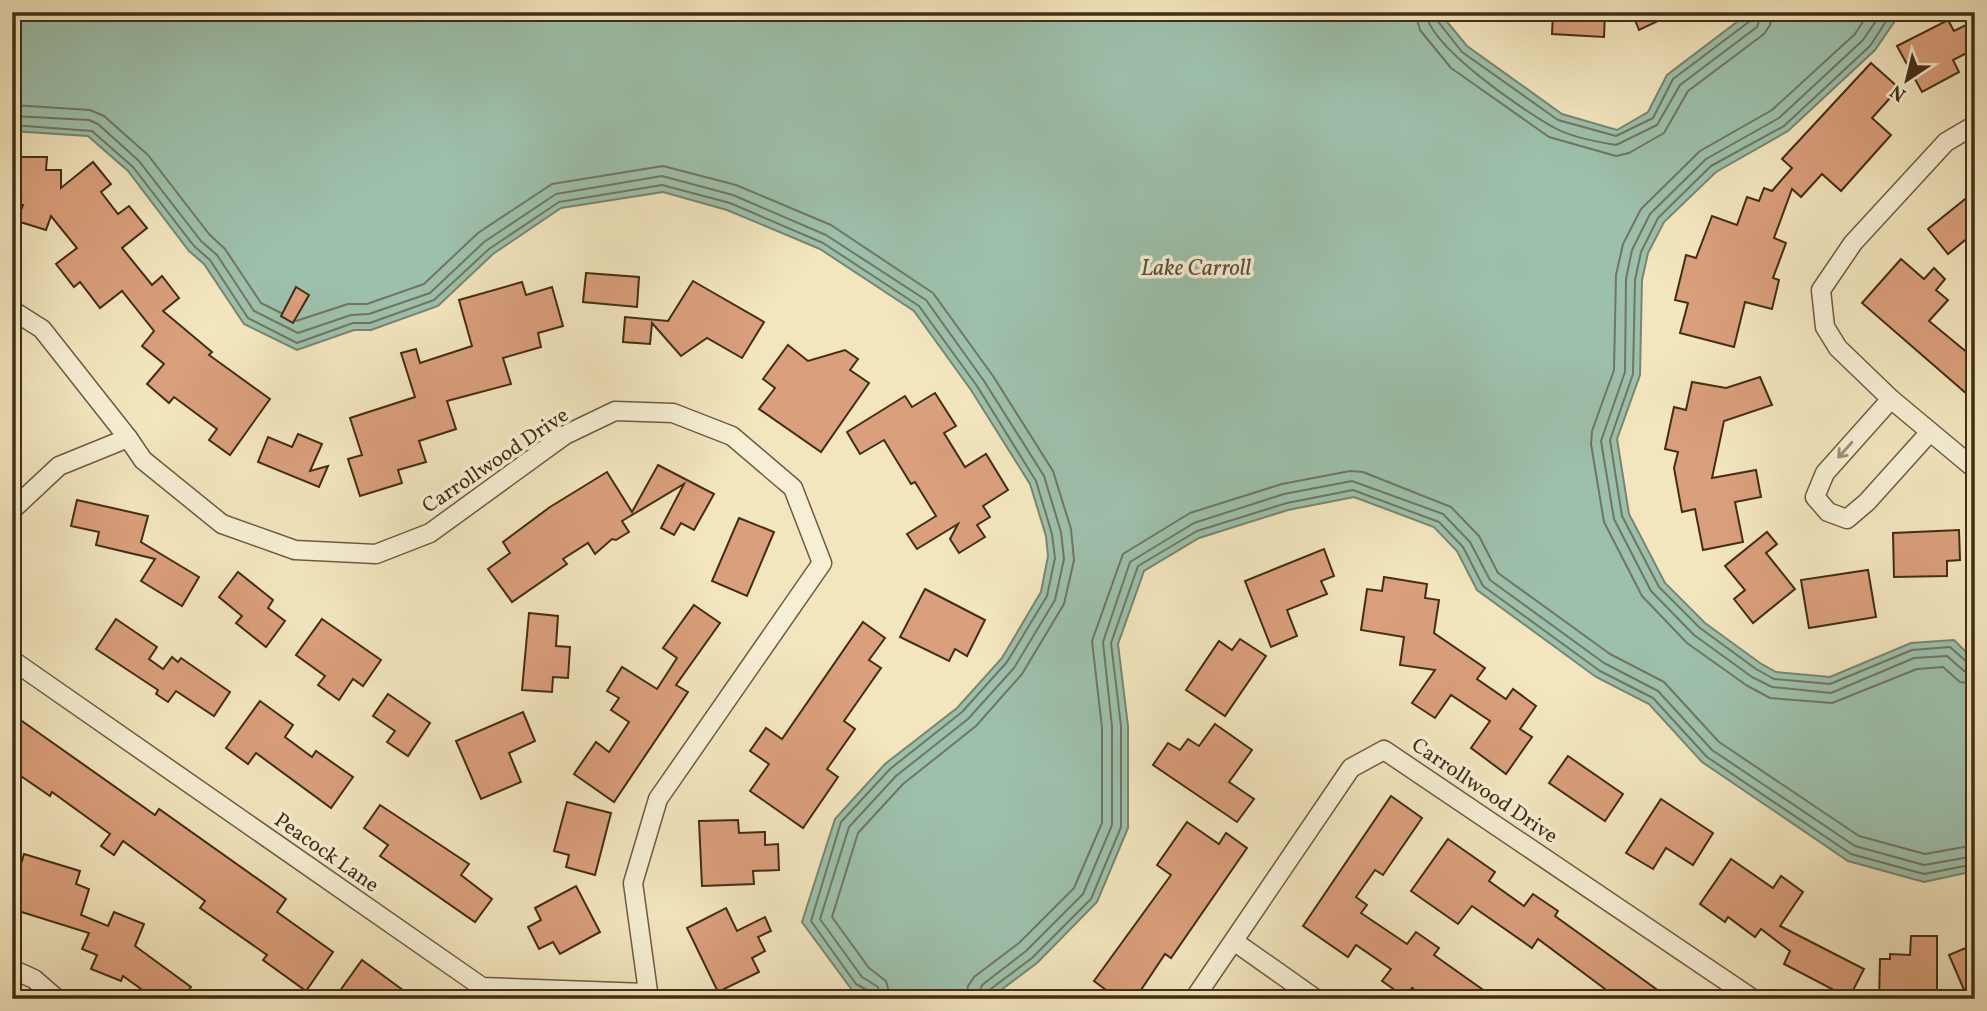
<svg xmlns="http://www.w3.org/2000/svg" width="1987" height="1011" font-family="Vollkorn,serif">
	<rect width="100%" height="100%" fill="#f3e6bf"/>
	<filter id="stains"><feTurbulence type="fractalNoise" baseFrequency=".00286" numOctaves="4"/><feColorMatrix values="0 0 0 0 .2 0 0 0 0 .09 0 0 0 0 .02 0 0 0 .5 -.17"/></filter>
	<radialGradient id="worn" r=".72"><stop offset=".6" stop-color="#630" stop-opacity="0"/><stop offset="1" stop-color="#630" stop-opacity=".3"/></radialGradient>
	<!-- water -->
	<path fill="#9dc0ac" stroke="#798570" stroke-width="2" d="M 12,12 L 1439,12 L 1467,46 L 1562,114 L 1617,130 L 1648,112 L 1667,75 L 1750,12 L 1901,12 L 1875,50 L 1788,131 L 1716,172 L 1664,222 L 1648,253 L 1642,280 L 1640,375 L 1617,439 L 1629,514 L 1665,583 L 1705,623 L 1760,663 L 1776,672 L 1830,677 L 1911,643 L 1954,640 L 1975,661 L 1975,871 L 1924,882 L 1848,861 L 1702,762 L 1649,704 L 1596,677 L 1477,590 L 1457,551 L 1434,527 L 1354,497 L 1288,510 L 1199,538 L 1144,571 L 1118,644 L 1128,726 L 1128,828 L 1097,902 L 1037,963 L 989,999 L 872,999 L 852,990 L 802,922 L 835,819 L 885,764 L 957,708 L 1002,658 L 1041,592 L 1048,556 L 1046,536 L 1030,484 L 971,390 L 914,311 L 820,249 L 727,210 L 663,192 L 561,208 L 493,254 L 438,306 L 371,330 L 354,330 L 297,350 L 244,324 L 204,264 L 189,251 L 128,171 L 88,136 L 12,131 Z"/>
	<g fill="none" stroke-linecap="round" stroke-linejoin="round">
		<!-- shore -->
		<g stroke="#707660" stroke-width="2">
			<path d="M 1415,12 L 1420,30 L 1451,68 L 1549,137 L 1616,156 L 1629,153 L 1664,133 L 1688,91 L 1764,34 L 1770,25 L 1772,12"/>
			<path d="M 1426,12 C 1427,45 1524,111 1553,127 C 1570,137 1597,142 1616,145 L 1657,125 L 1680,85 L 1757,27 L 1762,12"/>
			<path d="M 1434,12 L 1436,19 L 1462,52 L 1558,120 L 1616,136 L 1653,118 L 1673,79 L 1750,21 L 1753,12"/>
			<path d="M 1869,12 L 1855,34 L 1772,110 L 1700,151 L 1641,209 L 1623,244 L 1616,275 L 1614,370 L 1592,431 L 1591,444 L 1604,522 L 1642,596 L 1687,643 L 1746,685 L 1770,698 L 1832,703 L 1917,669 L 1943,667 L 1960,682 L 1975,684"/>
			<path d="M 1882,12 L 1863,40 L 1779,118 L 1706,159 L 1650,214 L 1632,250 L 1626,279 L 1625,372 L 1601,441 L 1614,519 L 1651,591 L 1694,635 L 1752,677 L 1772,687 L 1831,693 L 1914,658 L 1947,656 L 1964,671 L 1975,674"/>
			<path d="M 1892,12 L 1870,46 L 1784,126 L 1711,166 L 1658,218 L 1641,252 L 1635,280 L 1633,374 L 1610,440 L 1622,516 L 1659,587 L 1700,628 L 1756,669 L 1774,679 L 1830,684 L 1912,650 L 1950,647 L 1968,663 L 1975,665"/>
			<path d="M 12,105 L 90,110 L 104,116 L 148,155 L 209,234 L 225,249 L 261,303 L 281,313"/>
			<path d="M 12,116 L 89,120 L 98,124 L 139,161 L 201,241 L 217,255 L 254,311 L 298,333 L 351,315 L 369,314 L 430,293 L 484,242 L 556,194 L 662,176 L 733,195 L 826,235 L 926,300 L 984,381 L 1044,476 L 1061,532 L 1064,559 L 1055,600 L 1014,668 L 968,719 L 896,776 L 849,827 L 820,919 L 862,977 L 878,987 L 881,999"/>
			<path d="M 12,125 L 92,131 L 133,167 L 194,246 L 210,260 L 248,318 L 297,343 L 353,323 L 370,323 L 434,300 L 489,249 L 559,202 L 662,185 L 730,203 L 823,243 L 919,306 L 977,386 L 1036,481 L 1052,534 L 1055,558 L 1047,596 L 1007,662 L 962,712 L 890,769 L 841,822 L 811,921 L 856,984 L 869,991 L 872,999"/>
			<path d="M 296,321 L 348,304 L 367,304 L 424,284 L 478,233 L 552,184 L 663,166 L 736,185 L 831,225 L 933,293 L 993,376 L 1053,471 L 1071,529 L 1074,560 L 1064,604 L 1022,674 L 976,726 L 903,784 L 858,833 L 832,917 L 869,968 L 886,981 L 891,999"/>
			<path d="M 966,999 L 968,986 L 974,977 L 1019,943 L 1074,888 L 1102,823 L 1102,728 L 1092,641 L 1123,554 L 1190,513 L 1282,484 L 1350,471 L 1363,472 L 1451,507 L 1479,536 L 1498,573 L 1610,654 L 1664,682 L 1719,742 L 1859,836 L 1925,854 L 1975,845"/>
			<path d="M 977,999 L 982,985 L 1026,951 L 1083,894 L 1112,825 L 1112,727 L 1103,642 L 1130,562 L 1194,523 L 1284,494 L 1352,481 L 1443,514 L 1470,542 L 1490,580 L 1604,663 L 1658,691 L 1712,750 L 1855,846 L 1924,865 L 1975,856"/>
			<path d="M 986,999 L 988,991 L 1032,958 L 1091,899 L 1121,827 L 1121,726 L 1111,643 L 1138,566 L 1197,531 L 1287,503 L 1353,490 L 1439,522 L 1463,547 L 1483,586 L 1600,671 L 1653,698 L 1707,757 L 1851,854 L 1924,874 L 1975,864"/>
		</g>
	</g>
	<!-- building -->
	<g fill="#da9f7c" stroke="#432d15" stroke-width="2">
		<path d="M 1553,12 L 1605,12 L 1604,37 L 1552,34 Z"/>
		<path d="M 1632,12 L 1677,12 L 1639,30 Z"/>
		<path d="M 1948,20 L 1954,31 L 1966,25 L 1975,41 L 1975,49 L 1953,60 L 1959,72 L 1922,92 L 1897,46 Z"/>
		<path d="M 1871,63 L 1899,88 L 1872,118 L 1891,135 L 1841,191 L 1822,174 L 1801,197 L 1792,189 L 1774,238 L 1786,243 L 1773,278 L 1779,280 L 1772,309 L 1745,302 L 1734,347 L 1680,333 L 1688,303 L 1675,300 L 1686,255 L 1696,258 L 1712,216 L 1737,225 L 1747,197 L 1759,201 L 1764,188 L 1772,191 L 1792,168 L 1782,159 Z"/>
		<path d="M 12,157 L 47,157 L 46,170 L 61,170 L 61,188 L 93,162 L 111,184 L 101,192 L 118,214 L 129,206 L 147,228 L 122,248 L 152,285 L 162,276 L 179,298 L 163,311 L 212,352 L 209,355 L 270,399 L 230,455 L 209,440 L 217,429 L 174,397 L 169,403 L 147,384 L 164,364 L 142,346 L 154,331 L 122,291 L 100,308 L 80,282 L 74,287 L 56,264 L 77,248 L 51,216 L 46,230 L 17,221 L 23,205 L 12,204 Z"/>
		<path d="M 1975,191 L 1975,232 L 1948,254 L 1928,229 Z"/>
		<path d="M 1901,259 L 1924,279 L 1934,268 L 1945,279 L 1936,290 L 1948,300 L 1929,321 L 1975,359 L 1975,401 L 1862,303 Z"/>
		<path d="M 586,273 L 639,277 L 637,307 L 583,302 Z"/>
		<path d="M 693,281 L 764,322 L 742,358 L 707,338 L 681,356 L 652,323 L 650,344 L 623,342 L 625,317 L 668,321 Z"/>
		<path d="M 522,282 L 526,295 L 552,287 L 563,326 L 538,333 L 541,347 L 503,358 L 511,384 L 447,401 L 456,429 L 419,441 L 426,462 L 398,470 L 402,483 L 360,496 L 348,459 L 362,455 L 350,418 L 415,397 L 401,353 L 416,349 L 420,363 L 472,346 L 459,300 Z"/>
		<path d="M 296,287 L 309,295 L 293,323 L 281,316 Z"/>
		<path d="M 788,345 L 808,361 L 845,350 L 858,359 L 850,370 L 869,383 L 821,452 L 759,409 L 775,388 L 763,379 Z"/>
		<path d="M 1760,377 L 1772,405 L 1724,421 L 1712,478 L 1756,470 L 1761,497 L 1735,502 L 1743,542 L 1703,550 L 1695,509 L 1682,512 L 1674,468 L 1678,452 L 1665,449 L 1674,407 L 1686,410 L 1692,382 L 1726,388 Z"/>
		<path d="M 935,393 L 956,426 L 944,433 L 965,467 L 986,454 L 1008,490 L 983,506 L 990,517 L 977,525 L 985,537 L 959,553 L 950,539 L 958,524 L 917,549 L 907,534 L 936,516 L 915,482 L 911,484 L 884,440 L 860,454 L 847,432 L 905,396 L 912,407 Z"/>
		<path d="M 298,434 L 322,444 L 310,471 L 328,466 L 319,487 L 258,462 L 268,437 L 292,447 Z"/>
		<path d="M 658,465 L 714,494 L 694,530 L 681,523 L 674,535 L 661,528 L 684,484 L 622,521 L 629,532 L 616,540 L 612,539 L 595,554 L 588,543 L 563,559 L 567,564 L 512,602 L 488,569 L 510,553 L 503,542 L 550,507 L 607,472 L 632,512 Z"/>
		<path d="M 77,500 L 148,516 L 141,542 L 199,577 L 182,606 L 141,581 L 155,559 L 96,545 L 99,532 L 71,526 Z"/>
		<path d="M 739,518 L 774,532 L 747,596 L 712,581 Z"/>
		<path d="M 1959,530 L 1960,560 L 1947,561 L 1947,576 L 1894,577 L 1893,533 Z"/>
		<path d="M 1767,532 L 1777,544 L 1766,553 L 1795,589 L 1753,623 L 1734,599 L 1745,590 L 1725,566 Z"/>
		<path d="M 1324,549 L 1334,576 L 1321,581 L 1327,594 L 1287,610 L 1297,636 L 1271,647 L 1245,581 Z"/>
		<path d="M 1868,570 L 1876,617 L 1809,628 L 1801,580 Z"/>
		<path d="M 238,572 L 273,600 L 268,608 L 285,621 L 266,647 L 236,623 L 242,616 L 219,597 Z"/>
		<path d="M 1384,577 L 1427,584 L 1425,598 L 1439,600 L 1434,633 L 1485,668 L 1477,679 L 1506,699 L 1513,689 L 1536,706 L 1520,729 L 1532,737 L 1506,774 L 1471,748 L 1490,721 L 1451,695 L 1435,718 L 1412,703 L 1435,670 L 1400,665 L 1404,637 L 1361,630 L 1367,589 L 1382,591 Z"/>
		<path d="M 925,589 L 985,620 L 967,656 L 955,649 L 949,661 L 900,637 Z"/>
		<path d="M 694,605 L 720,623 L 676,685 L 688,692 L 614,802 L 574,774 L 596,742 L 609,752 L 629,722 L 611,710 L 619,698 L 607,691 L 622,667 L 657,689 L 677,658 L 663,648 Z"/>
		<path d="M 529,613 L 558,616 L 556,646 L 570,647 L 568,678 L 553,677 L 552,692 L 522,690 Z"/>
		<path d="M 116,619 L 157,647 L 149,659 L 163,669 L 172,657 L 178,662 L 181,658 L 230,692 L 214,716 L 176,691 L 168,702 L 156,694 L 158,690 L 96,649 Z"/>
		<path d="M 322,619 L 381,660 L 363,686 L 353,679 L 339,700 L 318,685 L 325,676 L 296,655 Z"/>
		<path d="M 863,622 L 885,638 L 869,660 L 881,668 L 844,721 L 855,729 L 827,769 L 838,777 L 803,828 L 750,791 L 769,764 L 750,751 L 766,728 L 782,739 Z"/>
		<path d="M 1240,639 L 1266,656 L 1225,716 L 1186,690 L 1219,641 L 1232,650 Z"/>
		<path d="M 388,694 L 430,723 L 408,756 L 387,742 L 395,731 L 373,716 Z"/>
		<path d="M 260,701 L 293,725 L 285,737 L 312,757 L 316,751 L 353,777 L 331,808 L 256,753 L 248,764 L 226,748 Z"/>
		<path d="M 523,712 L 535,741 L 509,753 L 521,782 L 481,799 L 456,741 Z"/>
		<path d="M 12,714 L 155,815 L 159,809 L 286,899 L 277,912 L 333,952 L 306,991 L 263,960 L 267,955 L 200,908 L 205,901 L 123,841 L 114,855 L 101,846 L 110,834 L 52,792 L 50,796 L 12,770 Z"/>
		<path d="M 1215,724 L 1252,750 L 1229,782 L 1254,799 L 1237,822 L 1153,765 L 1168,743 L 1180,750 L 1188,739 L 1199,746 Z"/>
		<path d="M 1568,756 L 1623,794 L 1605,821 L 1549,783 Z"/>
		<path d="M 1391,796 L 1422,818 L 1383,875 L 1375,870 L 1356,897 L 1367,905 L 1361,913 L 1407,944 L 1416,932 L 1439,948 L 1434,955 L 1496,999 L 1427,999 L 1412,988 L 1405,997 L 1382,981 L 1391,969 L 1356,945 L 1348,957 L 1303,926 Z"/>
		<path d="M 1661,799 L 1713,833 L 1693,865 L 1666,848 L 1653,869 L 1626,853 Z"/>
		<path d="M 567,802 L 611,813 L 595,875 L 566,867 L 569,855 L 554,851 Z"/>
		<path d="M 380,805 L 469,864 L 461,875 L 492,899 L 475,922 L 380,856 L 388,845 L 364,828 Z"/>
		<path d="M 738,820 L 739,833 L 765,832 L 765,845 L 778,844 L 779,870 L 753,871 L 754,884 L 702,886 L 699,821 Z"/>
		<path d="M 1187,822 L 1219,844 L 1226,833 L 1247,848 L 1171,958 L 1165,954 L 1135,999 L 1100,999 L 1106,990 L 1094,981 L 1171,875 L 1157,865 Z"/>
		<path d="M 1448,839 L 1495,872 L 1489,881 L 1524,906 L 1533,894 L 1558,911 L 1555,916 L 1670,999 L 1599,999 L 1605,989 L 1538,939 L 1532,948 L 1472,906 L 1458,924 L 1411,891 Z"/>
		<path d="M 24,854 L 80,871 L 76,884 L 89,889 L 81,915 L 108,926 L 114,912 L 144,924 L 135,946 L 191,987 L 183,999 L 155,999 L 123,976 L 121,981 L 91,969 L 97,955 L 82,949 L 89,933 L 12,909 L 12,893 Z"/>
		<path d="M 1731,859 L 1773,888 L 1781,876 L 1803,892 L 1780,926 L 1864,969 L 1849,998 L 1784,964 L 1790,951 L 1761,929 L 1755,937 L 1728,917 L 1725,922 L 1700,904 Z"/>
		<path d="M 576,886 L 600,932 L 560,954 L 553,942 L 539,949 L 528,927 L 541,920 L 535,908 Z"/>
		<path d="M 726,908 L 737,931 L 765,917 L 771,931 L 758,937 L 765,951 L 752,958 L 759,972 L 718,992 L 687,928 Z"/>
		<path d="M 1911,936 L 1937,936 L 1937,999 L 1879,999 L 1880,959 L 1890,959 L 1890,954 L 1910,955 Z"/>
		<path d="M 1975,944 L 1975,999 L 1968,999 L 1949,955 Z"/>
		<path d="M 362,960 L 415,999 L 334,999 Z"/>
	</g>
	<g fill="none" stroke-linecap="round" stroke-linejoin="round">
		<defs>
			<g id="street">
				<path d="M 1975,125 L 1946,142 L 1853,243 L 1821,290 L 1825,327 L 1838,348 L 1891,399 L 1975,469"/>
				<path d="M 12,310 L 42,329 L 128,438"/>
				<path d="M 1891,399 L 1825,473 L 1815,497 L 1828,512 L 1847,519 L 1867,502 L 1930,432"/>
				<path d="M 12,510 L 59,466 L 128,438 L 143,460 L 222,524 L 295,550 L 376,554 L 430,533 L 565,435 L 615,411 L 673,413 L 732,436 L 793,488 L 822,563 L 658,799 L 633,883 L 649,999"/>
				<path d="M 12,660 L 482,987 L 646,993"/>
				<path d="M 1235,942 L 1316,999"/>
				<path d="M 12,969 L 34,979 L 57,999"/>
				<path d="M 1194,999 L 1351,768 L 1384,750 L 1753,999"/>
			</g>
		</defs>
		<!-- street casing -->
		<use href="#street" stroke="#6f5b40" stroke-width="21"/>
		<!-- street -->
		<use href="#street" stroke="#f7efd5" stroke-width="18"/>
	</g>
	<!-- one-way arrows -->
	<defs><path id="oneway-shaft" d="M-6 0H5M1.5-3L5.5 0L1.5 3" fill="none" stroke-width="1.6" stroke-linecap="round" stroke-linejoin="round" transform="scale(1.75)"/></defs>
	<use stroke="#9d8e75" href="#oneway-shaft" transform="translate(1845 450) rotate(132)"/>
	<g text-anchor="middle" stroke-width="7" stroke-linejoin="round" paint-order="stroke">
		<!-- street labels -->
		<g font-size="21" fill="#432d15" stroke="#f7efd5">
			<text transform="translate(495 460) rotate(-34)" y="7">Carrollwood Drive</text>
			<text transform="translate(1485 790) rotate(34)" y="7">Carrollwood Drive</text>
			<text transform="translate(327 852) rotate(35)" y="7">Peacock Lane</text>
		</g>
		<!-- water labels -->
		<g font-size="23" font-style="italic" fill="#5a523b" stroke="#f7efd5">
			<text x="1196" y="275">Lake Carroll</text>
		</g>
	</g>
	<!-- margin -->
	<rect width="1987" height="1011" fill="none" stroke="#f3e6bf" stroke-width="42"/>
	<rect x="14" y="14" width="1959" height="983" fill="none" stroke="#432d15" stroke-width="3.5"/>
	<rect x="21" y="21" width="1945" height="969" fill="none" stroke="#432d15" stroke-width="2"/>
	<!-- north arrow -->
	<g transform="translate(1907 80) rotate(215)" stroke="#f7efd5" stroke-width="5" paint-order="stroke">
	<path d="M0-5L12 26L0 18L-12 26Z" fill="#432d15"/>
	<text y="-10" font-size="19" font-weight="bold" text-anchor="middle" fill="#432d15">N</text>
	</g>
	<rect width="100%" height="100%" filter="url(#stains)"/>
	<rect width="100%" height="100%" fill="url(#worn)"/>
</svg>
